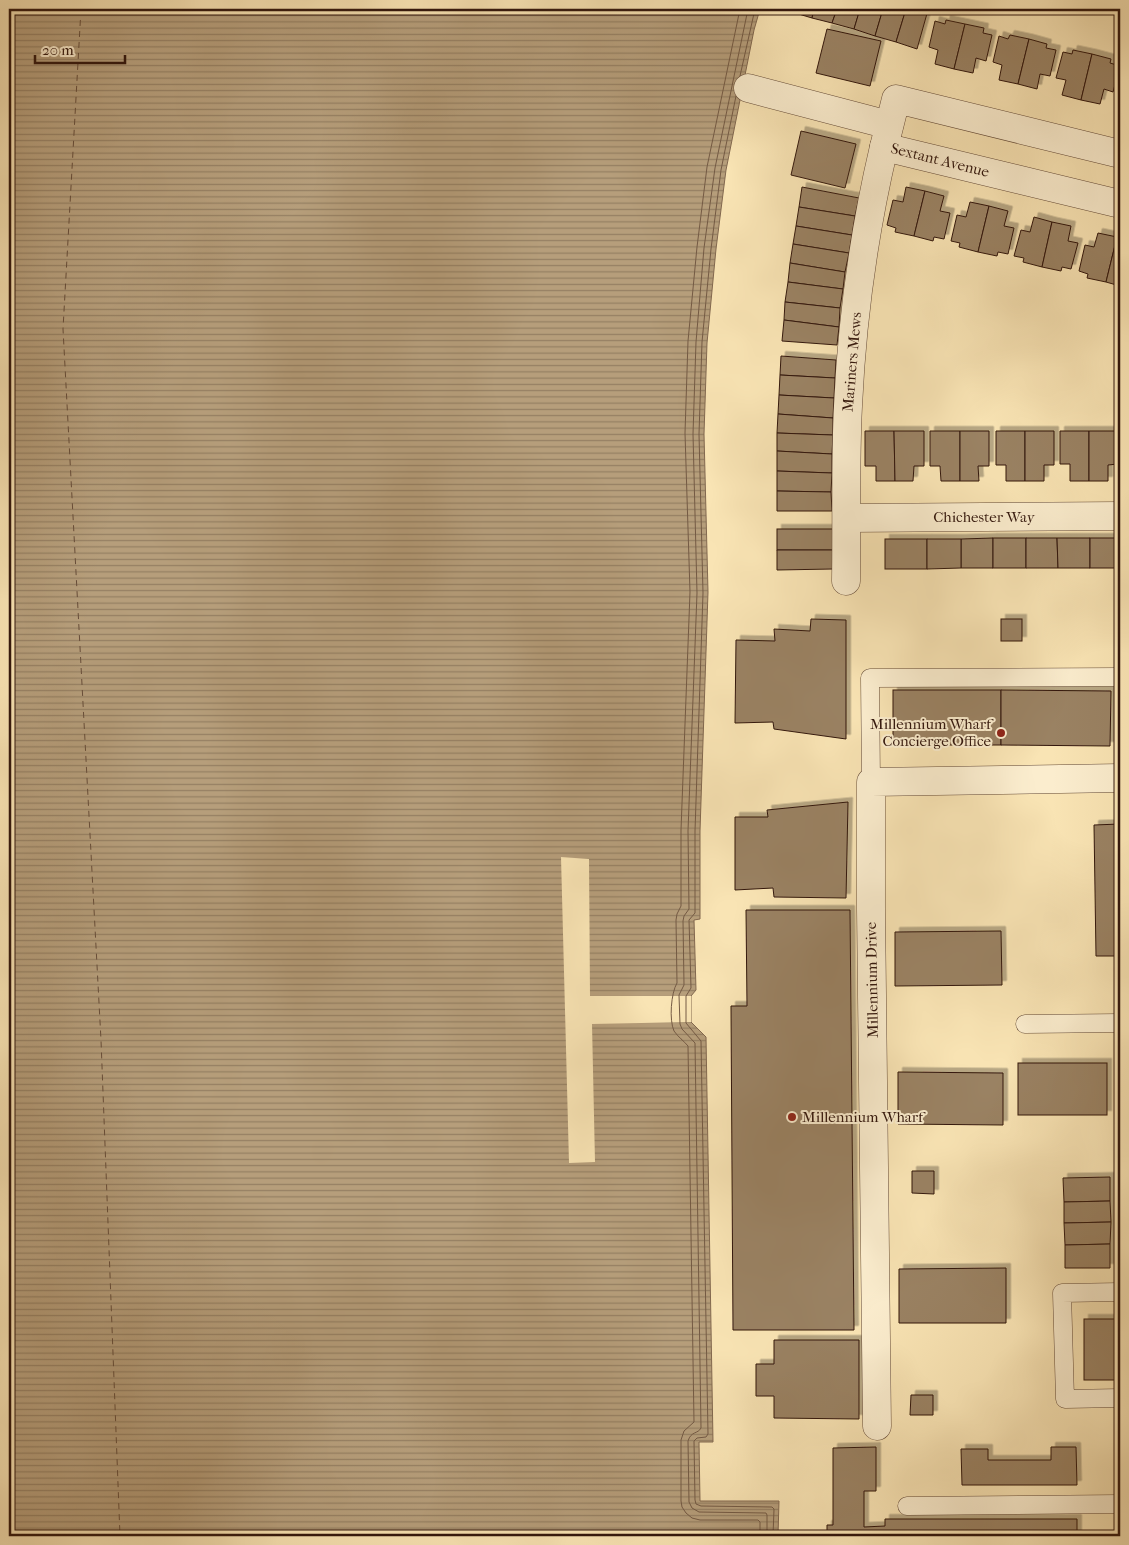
<svg xmlns="http://www.w3.org/2000/svg" width="1129" height="1545" font-family="'IM FELL French Canon',serif">
	<defs>
		<pattern id="water-rules" width="6" height="5" patternUnits="userSpaceOnUse" patternTransform="scale(1.25)"><rect width="6" height="5" fill="#b69e7b"/><path d="M0 2.5h6" fill="none" stroke="#958063"/></pattern>
		<filter id="shadow"><feDropShadow dx="4.5" dy="-4.5" stdDeviation="0" flood-color="#0004"/></filter>
	</defs>
	<rect width="100%" height="100%" fill="#f9e4b4"/>
	<filter id="stains"><feTurbulence type="fractalNoise" baseFrequency=".004" numOctaves="4"/><feColorMatrix values="0 0 0 0 .2 0 0 0 0 .09 0 0 0 0 .02 0 0 0 .5 -.17"/></filter>
	<radialGradient id="worn" r=".72"><stop offset=".6" stop-color="#630" stop-opacity="0"/><stop offset="1" stop-color="#630" stop-opacity=".3"/></radialGradient>
	<!-- water -->
	<path fill="url(#water-rules)" stroke="#82684f" d="M 9,9 L 760,9 L 754,30 L 726,170 L 716,249 L 707,343 L 704,434 L 708,592 L 700,831 L 700,919 L 694,920 L 696,990 L 691,996 L 691,1022 L 706,1037 L 713,1442 L 699,1442 L 700,1501 L 779,1501 L 778,1536 L 9,1536 Z"/>
	<!-- pier -->
	<path fill="#f9e4b4" d="M 561,857 L 589,859 L 590,996 L 691,996 L 691,1022 L 592,1024 L 595,1162 L 569,1163 Z"/>
	<g fill="none" stroke-linecap="round" stroke-linejoin="round">
		<!-- shore -->
		<g stroke="#745a44" stroke-width="1">
			<path d="M 740,9 L 707,167 L 697,247 L 688,341 L 685,433 L 690,592 L 681,830 L 681,906 L 677,914 L 676,920 L 677,983 C 671,993 669,1020 674,1031 C 678,1037 684,1041 688,1046 L 694,1422 L 684,1431 L 681,1440 L 681,1501 L 682,1507 L 686,1513 L 692,1518 L 700,1520 L 758,1520 L 760,1522 L 760,1536"/>
			<path d="M 748,9 L 715,168 L 704,248 L 696,342 L 693,434 L 697,593 L 688,831 L 689,909 L 684,916 L 683,921 L 684,985 L 679,995 L 680,1024 L 682,1029 L 695,1043 L 701,1428 C 698,1434 691,1431 688,1441 L 689,1502 L 692,1508 L 699,1512 L 766,1513 L 767,1515 L 767,1536"/>
			<path d="M 740,76 L 755,9"/>
			<path d="M 736,96 L 721,170 L 711,249 L 702,342 L 699,434 L 703,593 L 695,831 L 695,913 L 689,920 L 691,988 L 686,996 L 686,1023 L 701,1041 L 708,1434 L 706,1437 L 697,1438 L 694,1441 L 695,1500 L 696,1504 L 701,1506 L 772,1507 L 774,1509 L 773,1536"/>
		</g>
		<!-- ferry -->
		<path stroke="#674d39" stroke-width="1" stroke-dasharray="6 5" stroke-linecap="butt" d="M 81,9 L 63,329 L 101,1040 L 120,1536"/>
	</g>
	<!-- building -->
	<g fill="#9a8264" stroke="#33170d" filter="url(#shadow)">
		<path d="M 782,9 L 814,9 L 812,18 Z"/>
		<path d="M 814,9 L 837,9 L 832,23 L 812,18 Z"/>
		<path d="M 837,9 L 860,9 L 854,29 L 832,23 Z"/>
		<path d="M 860,9 L 883,9 L 875,36 L 854,29 Z"/>
		<path d="M 883,9 L 906,9 L 896,42 L 875,36 Z"/>
		<path d="M 906,9 L 922,9 L 928,10 L 917,49 L 896,42 Z"/>
		<path d="M 946,20 L 965,24 L 954,69 L 935,64 L 938,50 L 929,47 L 935,21 L 945,24 Z"/>
		<path d="M 965,24 L 984,28 L 983,33 L 992,35 L 986,61 L 976,58 L 973,73 L 954,69 Z"/>
		<path d="M 827,29 L 881,41 L 870,86 L 816,73 Z"/>
		<path d="M 1010,35 L 1029,39 L 1018,84 L 999,80 L 1002,65 L 993,62 L 999,36 L 1008,39 Z"/>
		<path d="M 1029,39 L 1047,44 L 1046,48 L 1056,50 L 1050,76 L 1040,74 L 1037,89 L 1018,84 Z"/>
		<path d="M 1073,50 L 1092,54 L 1081,100 L 1062,95 L 1066,80 L 1056,78 L 1063,52 L 1072,54 Z"/>
		<path d="M 1092,54 L 1111,59 L 1110,63 L 1120,66 L 1113,92 L 1104,89 L 1100,104 L 1081,100 Z"/>
		<path d="M 801,131 L 856,144 L 845,188 L 791,175 Z"/>
		<path d="M 802,187 L 859,198 L 855,216 L 799,207 Z"/>
		<path d="M 906,187 L 925,191 L 914,236 L 895,232 L 896,228 L 887,225 L 893,200 L 903,202 Z"/>
		<path d="M 925,191 L 944,196 L 940,211 L 950,213 L 944,239 L 934,237 L 933,241 L 914,236 Z"/>
		<path d="M 970,202 L 989,206 L 978,252 L 959,247 L 960,243 L 951,241 L 957,215 L 966,217 Z"/>
		<path d="M 989,206 L 1008,211 L 1004,226 L 1014,228 L 1008,254 L 998,252 L 997,256 L 978,252 Z"/>
		<path d="M 799,207 L 855,216 L 852,235 L 796,226 Z"/>
		<path d="M 1034,217 L 1052,222 L 1042,267 L 1023,262 L 1024,258 L 1014,256 L 1021,230 L 1030,232 Z"/>
		<path d="M 1052,222 L 1071,226 L 1068,241 L 1078,243 L 1071,269 L 1062,267 L 1061,271 L 1042,267 Z"/>
		<path d="M 796,226 L 852,235 L 849,253 L 793,244 Z"/>
		<path d="M 1098,233 L 1117,237 L 1106,282 L 1087,278 L 1088,274 L 1079,271 L 1085,245 L 1094,247 Z"/>
		<path d="M 1117,237 L 1120,238 L 1120,286 L 1106,282 Z"/>
		<path d="M 793,244 L 849,253 L 845,272 L 790,263 Z"/>
		<path d="M 790,263 L 845,272 L 843,289 L 788,282 Z"/>
		<path d="M 788,282 L 843,289 L 840,308 L 785,302 Z"/>
		<path d="M 785,302 L 840,308 L 839,327 L 784,320 Z"/>
		<path d="M 784,320 L 839,327 L 837,345 L 782,341 Z"/>
		<path d="M 781,356 L 836,360 L 835,378 L 780,375 Z"/>
		<path d="M 780,375 L 835,378 L 834,398 L 779,395 Z"/>
		<path d="M 779,395 L 834,398 L 833,418 L 778,414 Z"/>
		<path d="M 778,414 L 833,418 L 833,435 L 777,433 Z"/>
		<path d="M 865,431 L 894,431 L 895,481 L 876,481 L 876,466 L 865,466 Z"/>
		<path d="M 894,431 L 924,431 L 924,466 L 914,466 L 913,481 L 895,481 Z"/>
		<path d="M 930,431 L 960,431 L 960,481 L 941,481 L 940,466 L 930,466 Z"/>
		<path d="M 960,431 L 989,431 L 989,466 L 978,466 L 979,481 L 960,481 Z"/>
		<path d="M 996,431 L 1025,431 L 1025,481 L 1006,481 L 1006,465 L 996,465 Z"/>
		<path d="M 1025,431 L 1054,431 L 1054,465 L 1044,465 L 1044,481 L 1025,481 Z"/>
		<path d="M 1060,431 L 1089,431 L 1089,481 L 1070,481 L 1070,464 L 1060,464 Z"/>
		<path d="M 1089,431 L 1118,431 L 1118,464 L 1108,465 L 1108,481 L 1089,481 Z"/>
		<path d="M 777,433 L 833,435 L 832,454 L 777,451 Z"/>
		<path d="M 777,451 L 832,454 L 832,473 L 777,471 Z"/>
		<path d="M 777,471 L 832,473 L 831,492 L 777,491 Z"/>
		<path d="M 777,491 L 831,492 L 832,511 L 777,511 Z"/>
		<rect x="777" y="529" width="56" height="21"/>
		<path d="M 993,538 L 993,568 L 961,568 L 961,539 Z"/>
		<rect x="993" y="538" width="33" height="30"/>
		<path d="M 1026,538 L 1057,538 L 1058,568 L 1026,568 Z"/>
		<path d="M 1057,538 L 1090,538 L 1090,568 L 1058,568 Z"/>
		<rect x="1090" y="538" width="30" height="30"/>
		<rect x="885" y="539" width="42" height="30"/>
		<path d="M 927,539 L 961,539 L 961,568 L 927,569 Z"/>
		<path d="M 777,550 L 833,550 L 833,569 L 777,570 Z"/>
		<path d="M 811,619 L 846,620 L 846,739 L 774,729 L 773,722 L 735,723 L 736,640 L 775,641 L 774,629 L 810,631 Z"/>
		<rect x="1001" y="619" width="21" height="22"/>
		<rect x="893" y="690" width="108" height="55"/>
		<path d="M 1001,690 L 1111,691 L 1110,746 L 1001,745 Z"/>
		<path d="M 848,802 L 846,898 L 774,897 L 773,888 L 735,890 L 735,817 L 768,817 L 767,810 Z"/>
		<path d="M 1120,824 L 1120,956 L 1096,956 L 1094,825 Z"/>
		<path d="M 746,910 L 850,910 L 854,1330 L 733,1330 L 731,1006 L 747,1006 Z"/>
		<path d="M 1001,931 L 1002,985 L 895,986 L 895,932 Z"/>
		<rect x="1116" y="1059" width="4" height="56"/>
		<rect x="1018" y="1063" width="89" height="52"/>
		<path d="M 898,1072 L 1003,1073 L 1003,1125 L 898,1124 Z"/>
		<path d="M 912,1171 L 934,1171 L 934,1194 L 912,1193 Z"/>
		<path d="M 1110,1177 L 1110,1201 L 1064,1202 L 1063,1178 Z"/>
		<path d="M 1110,1201 L 1111,1222 L 1064,1223 L 1064,1202 Z"/>
		<path d="M 1111,1222 L 1110,1244 L 1065,1245 L 1064,1223 Z"/>
		<path d="M 1110,1244 L 1110,1268 L 1065,1268 L 1065,1245 Z"/>
		<path d="M 1006,1268 L 1006,1323 L 899,1323 L 899,1269 Z"/>
		<rect x="1084" y="1319" width="36" height="61"/>
		<path d="M 774,1340 L 859,1340 L 859,1419 L 774,1418 L 774,1396 L 756,1396 L 756,1364 L 774,1364 Z"/>
		<path d="M 911,1395 L 933,1395 L 933,1415 L 910,1415 Z"/>
		<path d="M 876,1447 L 876,1491 L 864,1491 L 864,1527 L 885,1526 L 885,1519 L 1077,1519 L 1077,1536 L 827,1536 L 827,1525 L 833,1525 L 833,1448 Z"/>
		<path d="M 1051,1447 L 1076,1447 L 1077,1485 L 962,1485 L 961,1449 L 988,1449 L 988,1460 L 1051,1460 Z"/>
	</g>
	<g fill="none" stroke-linecap="round" stroke-linejoin="round">
		<defs>
			<g id="lane">
				<path d="M 871,782 L 870,678 L 1120,677"/>
				<path d="M 1025,1024 L 1120,1023"/>
				<path d="M 1120,1292 L 1062,1293 L 1065,1399 L 1120,1398"/>
				<path d="M 907,1506 L 1120,1504"/>
			</g>
			<g id="street">
				<path d="M 748,88 L 889,125"/>
				<path d="M 1120,154 L 896,99 L 884,147 L 1120,204"/>
				<path d="M 847,518 L 1120,516"/>
				<path d="M 846,581 C 847,522 845,464 848,406 C 852,319 864,232 884,147"/>
				<path d="M 877,1426 L 871,909 L 871,782 L 1120,778"/>
			</g>
		</defs>
		<!-- lane casing -->
		<use href="#lane" stroke="#644a37" stroke-width="19"/>
		<!-- street casing -->
		<use href="#street" stroke="#644a37" stroke-width="29"/>
		<!-- lane -->
		<use href="#lane" stroke="#fbedce" stroke-width="18"/>
		<!-- street -->
		<use href="#street" stroke="#fbedce" stroke-width="28"/>
	</g>
	<!-- markers -->
	<g fill="#8f2418" stroke="#fbedce" stroke-width="2">
		<circle cx="1001" cy="733" r="5"/>
		<circle cx="792" cy="1117" r="5"/>
	</g>
	<g text-anchor="middle" stroke-width="4" stroke-linejoin="round" paint-order="stroke">
		<!-- street labels -->
		<g font-size="15" fill="#33170d" stroke="#fbedce">
			<text transform="translate(940 160) rotate(14)" y="5">Sextant Avenue</text>
			<text transform="translate(852 362) rotate(-85)" y="5">Mariners Mews</text>
			<text x="984" y="522">Chichester Way</text>
			<text transform="translate(872 980) rotate(-91)" y="5">Millennium Drive</text>
		</g>
		<!-- poi labels -->
		<g font-size="15" fill="#33170d" stroke="#fbedce" text-anchor="end">
			<text x="991" y="729">Millennium Wharf<tspan x="991" dy="17">Concierge Office</tspan></text>
			<text x="802" y="1122" text-anchor="start">Millennium Wharf</text>
		</g>
	</g>
	<!-- margin -->
	<rect width="1129" height="1545" fill="none" stroke="#f9e4b4" stroke-width="30"/>
	<rect x="10" y="10" width="1109" height="1525" fill="none" stroke="#33170d" stroke-width="2.5"/>
	<rect x="15" y="15" width="1099" height="1515" fill="none" stroke="#33170d"/>
	<!-- scale -->
	<path d="M35 55v8h90v-8" fill="none" stroke="#33170d" stroke-width="2.5"/>
	<text x="42" y="55" font-size="15" fill="#33170d" stroke="#fbedce" stroke-width="4" paint-order="stroke">20 m</text>
	<rect width="100%" height="100%" filter="url(#stains)"/>
	<rect width="100%" height="100%" fill="url(#worn)"/>
</svg>
